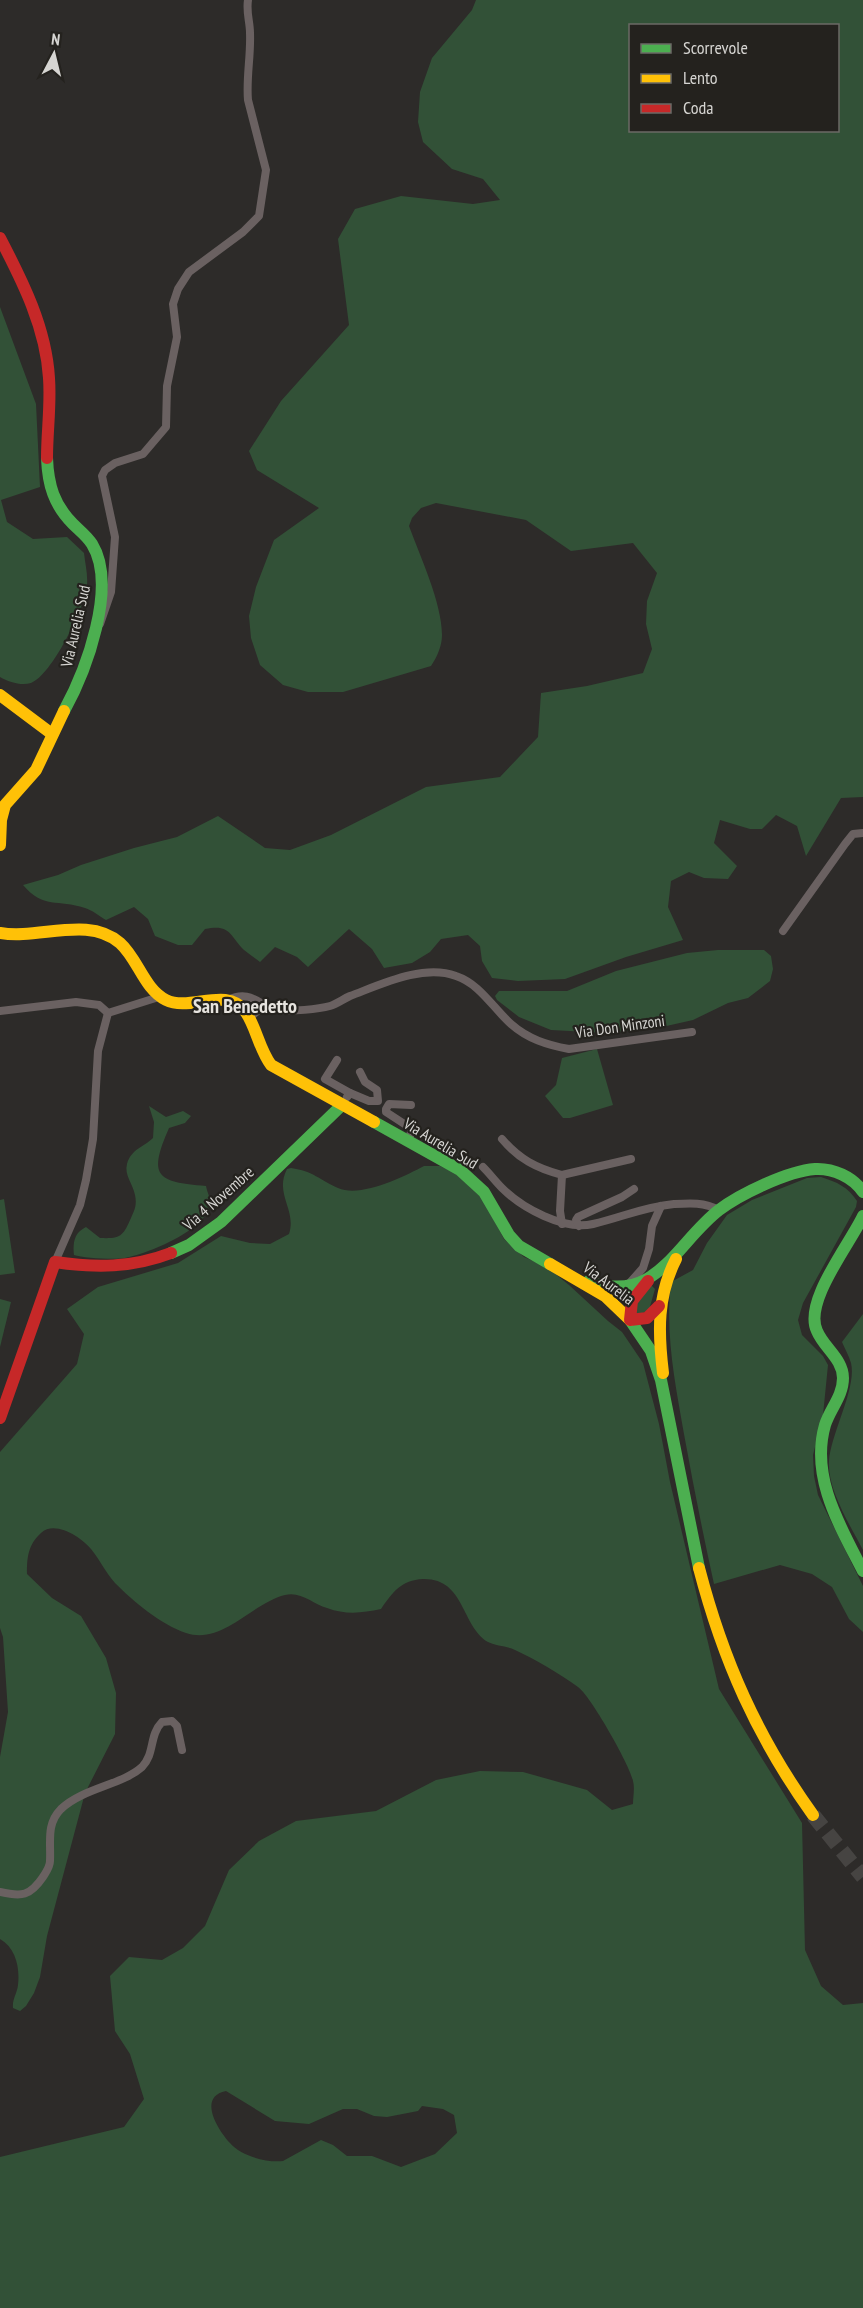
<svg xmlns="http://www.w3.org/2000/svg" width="863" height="2308" font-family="'PT Sans Narrow',sans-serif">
	<rect width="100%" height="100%" fill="#2d2b29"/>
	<!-- green -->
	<g fill="#325137" fill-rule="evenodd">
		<path d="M 476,0 L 863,0 L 863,797 L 841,798 L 806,856 L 797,826 L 776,815 L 762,829 L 750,829 L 720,820 L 714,843 L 737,866 L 728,879 L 704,878 L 689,872 L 671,881 L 668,907 L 683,940 L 626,957 L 565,979 L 518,981 L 492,978 L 482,961 L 480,946 L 468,935 L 441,939 L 430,952 L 412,963 L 384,968 L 372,949 L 349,929 L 308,967 L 297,957 L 275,947 L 260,962 C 255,958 249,954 244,950 C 229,935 231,924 205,929 L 192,945 L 178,945 L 155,936 L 148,919 L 134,907 L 106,920 C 99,916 92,910 85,908 C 58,899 43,909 23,885 L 58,875 L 81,865 L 134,848 L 177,837 L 218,816 L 265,848 L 290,850 L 331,835 L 426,787 L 500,777 L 538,737 L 541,693 L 587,686 L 643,673 L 652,649 L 646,624 L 647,601 L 657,573 L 633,543 L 571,551 L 526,520 L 436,503 L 421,508 L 412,518 L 409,526 C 420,556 442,603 442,635 C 442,646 437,657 431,666 L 343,692 L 308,692 L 283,685 L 260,665 L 251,638 L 249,616 L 256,587 L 274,540 L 319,508 L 257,470 L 249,451 L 281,401 L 349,325 L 338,239 L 355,209 L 401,196 L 473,204 L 500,200 L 483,179 L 452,169 L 423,142 L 418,122 L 420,92 L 432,58 L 472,10 ZM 630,26 L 838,26 L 838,130 L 630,130 Z"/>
		<path d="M 0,307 L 36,404 L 40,487 L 1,500 L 7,522 L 33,539 L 67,537 L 84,553 C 85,563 88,574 87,585 C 85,607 52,675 31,683 C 21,686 9,682 0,677 Z"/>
		<path d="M 718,950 L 764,950 L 771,956 L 773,969 L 770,981 L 748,998 L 728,1003 L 693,1020 L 662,1027 L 608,1033 L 551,1030 L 519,1017 L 497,1000 L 495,996 L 499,991 L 567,991 L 616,971 L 687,953 Z"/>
		<path d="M 597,1049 L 613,1105 L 570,1118 L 563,1118 L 545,1096 L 556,1085 L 562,1058 Z"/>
		<path d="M 149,1106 L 166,1117 L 183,1111 L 191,1116 L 185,1123 L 169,1128 C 148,1176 156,1182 206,1186 C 207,1192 211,1199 210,1204 C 207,1230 147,1254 125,1258 C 115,1260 83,1258 74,1255 C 73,1242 74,1233 86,1227 L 100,1238 C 121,1239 123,1236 131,1218 C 135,1209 137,1205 135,1195 C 133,1184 124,1175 127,1164 C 131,1149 144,1147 153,1138 L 154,1122 Z"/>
		<path d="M 424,1166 L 440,1166 L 455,1173 L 482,1198 L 504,1239 L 524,1257 L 547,1267 L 569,1285 L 608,1321 L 622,1332 L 643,1363 L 659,1424 L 670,1482 L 719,1689 L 802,1823 L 805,1950 L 821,1986 L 843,2005 L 863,2003 L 863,2308 L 0,2308 L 0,2157 L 124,2127 L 144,2099 L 130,2054 L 115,2031 L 110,1976 L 129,1957 L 162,1960 L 183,1948 L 205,1926 L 229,1870 L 259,1841 L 296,1821 L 376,1811 L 436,1780 L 480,1771 L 523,1772 L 587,1790 L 612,1810 L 633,1804 C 633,1797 635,1788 633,1781 C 631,1767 590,1695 578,1687 C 560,1674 535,1659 515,1650 C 507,1646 496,1646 488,1642 C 461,1626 465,1578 423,1579 C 401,1580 393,1592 381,1609 C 362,1613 346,1615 327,1608 C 313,1604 301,1591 285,1595 C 252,1603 223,1645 186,1633 C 160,1624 134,1602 115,1583 C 106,1573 100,1560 91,1549 C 81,1537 55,1520 41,1533 C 28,1545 27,1557 27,1574 L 52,1598 L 81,1616 L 106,1658 L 116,1693 L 115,1734 L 85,1793 L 47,1936 L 40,1977 L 34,1993 L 26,2006 L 20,2011 L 13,2008 C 12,1999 17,1994 18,1985 C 20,1968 16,1948 0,1939 L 0,1757 L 8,1712 L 3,1637 L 0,1628 L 0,1452 L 77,1364 L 84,1334 L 67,1309 L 98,1287 L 178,1263 L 221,1236 L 250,1243 L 270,1244 L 289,1234 C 297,1210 274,1194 287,1169 L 291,1168 C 313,1171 320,1180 338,1188 C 361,1198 403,1177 424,1166 ZM 226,2091 L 275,2121 L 309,2124 L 343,2109 L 357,2109 L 374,2116 L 387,2117 L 418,2111 L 422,2106 L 443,2109 L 454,2115 L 457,2133 L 435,2154 L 401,2167 L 372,2156 L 347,2156 L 333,2145 L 321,2140 L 283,2161 C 267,2163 241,2156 230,2143 C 218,2130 197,2097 226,2091 Z"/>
		<path d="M 821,1177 C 837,1182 848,1187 857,1201 L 856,1207 L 803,1303 L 798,1320 L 802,1335 L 823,1356 L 828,1365 L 823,1415 L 813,1455 L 814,1476 L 818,1495 L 863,1586 L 863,1632 L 849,1619 L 832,1587 L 812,1574 L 780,1565 L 714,1584 C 703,1534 693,1484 684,1434 C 675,1382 665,1335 671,1282 L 693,1270 L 707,1243 L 727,1215 L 752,1200 L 807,1178 Z"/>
		<path d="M 4,1199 L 15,1273 L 0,1275 L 0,1200 Z"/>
		<path d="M 651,1285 L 655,1289 L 649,1310 L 636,1316 L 634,1304 Z"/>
		<path d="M 0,1299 L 11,1302 L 0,1347 Z"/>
		<path d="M 863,1314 L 863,1550 C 850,1525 827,1489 829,1461 C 831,1433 857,1388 851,1363 C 849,1356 845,1349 842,1342 Z"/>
	</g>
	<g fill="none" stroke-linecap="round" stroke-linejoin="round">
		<!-- highway-tunnel -->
		<path stroke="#464442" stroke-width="15" stroke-dasharray="15 8" stroke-linecap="butt" d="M 813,1815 L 863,1877"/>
		<!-- street -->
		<g stroke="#6a6161" stroke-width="8">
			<path d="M 100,624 L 111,592 L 115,537 L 102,476 L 105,470 L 115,463 L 143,454 L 166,427 L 167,386 L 177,337 L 173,304 L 178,289 L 189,272 L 243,232 L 259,216 L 266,170 L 248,100 C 246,78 251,56 250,33 C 250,22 246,12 248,0"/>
			<path d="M 783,931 L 845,844 L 853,834 L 863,833"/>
			<path d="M 228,1000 C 252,988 260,1008 279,1010 C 290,1012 319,1009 330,1006 C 337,1004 343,999 350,996 C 382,984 423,964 456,976 C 480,984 493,1008 511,1024 C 528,1039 547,1045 569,1049 L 692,1032"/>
			<path d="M 0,1011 L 76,1002 L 99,1005 L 108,1013"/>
			<path d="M 108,1013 L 162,996"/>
			<path d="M 249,1018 L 265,1005"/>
			<path d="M 337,1060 L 325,1079 L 350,1093 L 347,1097"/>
			<path d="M 350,1093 L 369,1101 L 378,1101 L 377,1090 L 365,1082 L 360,1072"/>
			<path d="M 502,1139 C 519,1159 536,1168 562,1175 L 560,1211 L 562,1224"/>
			<path d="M 408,1142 L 412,1129 L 386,1112 L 386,1109 L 389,1104 L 411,1105"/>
			<path d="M 483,1167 C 490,1174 495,1181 502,1188 C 522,1208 564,1231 593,1224 C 623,1217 643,1207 674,1204 C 690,1203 704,1202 719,1210"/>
			<path d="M 562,1175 L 631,1159"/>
			<path d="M 579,1226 L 576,1220 L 578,1217 L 622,1197 L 634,1189"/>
			<path d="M 55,1262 L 80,1205 L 86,1180 L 93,1139 L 98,1051 L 108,1013"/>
			<path d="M 627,1286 L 643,1268 L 649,1249 L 652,1226 L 661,1206"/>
			<path d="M 0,1892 C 22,1897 30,1896 43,1877 C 46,1872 50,1867 50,1861 C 51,1842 46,1824 61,1809 C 83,1788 122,1785 142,1767 C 155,1754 149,1735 162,1722 L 172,1721 L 177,1726 L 182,1750"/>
		</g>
		<!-- fast -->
		<g stroke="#4caf50" stroke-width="12">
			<path d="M 47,458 C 48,485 54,505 73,524 C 79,530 87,536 92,544 C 118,586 86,671 64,711"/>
			<path d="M 374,1122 L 460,1170 L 484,1192 L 509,1235 L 519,1246 L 550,1264"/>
			<path d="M 863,1216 C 850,1244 803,1302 817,1331 C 824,1348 843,1359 843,1378 C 843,1396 830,1409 825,1425 C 810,1477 840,1526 863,1571"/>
			<path d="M 171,1253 L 189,1245 L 221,1222 L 342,1105"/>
			<path d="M 589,1281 C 656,1306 676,1243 719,1210 C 740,1194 788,1171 815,1169 C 833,1168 853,1177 863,1192"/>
			<path d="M 630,1320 L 651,1351 L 661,1380 L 699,1568"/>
		</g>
		<!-- slow -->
		<g stroke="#ffc107" stroke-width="12">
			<path d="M 0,695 L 52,734"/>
			<path d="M 0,845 L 1,820 L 5,805 L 36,770 L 64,711"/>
			<path d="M 0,933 C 39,940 88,915 120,943 C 138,959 144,989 166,1000 C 190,1012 226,986 245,1011 C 256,1026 259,1049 271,1065 L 374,1122"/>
			<path d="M 550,1264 L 605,1296 L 630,1320"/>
			<path d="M 663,1373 C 658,1332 657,1296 676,1259"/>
			<path d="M 699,1568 C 723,1660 757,1737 813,1815"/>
		</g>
		<!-- jam -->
		<g stroke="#c62828" stroke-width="12">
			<path d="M 0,238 C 23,282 46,328 49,378 C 51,405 47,431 47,458"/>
			<path d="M 648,1281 L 632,1301 L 630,1320 L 647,1318 L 659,1306"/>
			<path d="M 0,1418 L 55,1262 C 95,1268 132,1268 171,1253"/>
		</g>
	</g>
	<g text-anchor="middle" stroke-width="4.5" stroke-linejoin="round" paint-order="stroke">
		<!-- street labels -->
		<g font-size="16" fill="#d6d5d2" stroke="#24221e">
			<text transform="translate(75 626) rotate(-77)" y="6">Via Aurelia Sud</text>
			<text transform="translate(620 1026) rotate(-8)" y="6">Via Don Minzoni</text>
			<text transform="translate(441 1143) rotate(31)" y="6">Via Aurelia Sud</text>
			<text transform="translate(218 1198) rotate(-41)" y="6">Via 4 Novembre</text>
			<text transform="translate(609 1283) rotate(37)" y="6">Via Aurelia</text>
		</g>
		<!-- quarter labels -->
		<g font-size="20" font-weight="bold" fill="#e6e3de" stroke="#24221e">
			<text x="245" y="1013">San Benedetto</text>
		</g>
	</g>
	<!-- legend -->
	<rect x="629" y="24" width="210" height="108" fill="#24221e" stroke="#6b6a66" stroke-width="1.5"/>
	<rect x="641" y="44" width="30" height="9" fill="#4caf50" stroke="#6b6a66" stroke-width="1.5"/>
	<text x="683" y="54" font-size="18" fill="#d6d5d2">Scorrevole</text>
	<rect x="641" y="74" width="30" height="9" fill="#ffc107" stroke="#6b6a66" stroke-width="1.5"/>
	<text x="683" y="84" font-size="18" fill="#d6d5d2">Lento</text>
	<rect x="641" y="104" width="30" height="9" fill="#c62828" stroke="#6b6a66" stroke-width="1.5"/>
	<text x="683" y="114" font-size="18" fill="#d6d5d2">Coda</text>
	<!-- north arrow -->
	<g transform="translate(54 54) rotate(7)" stroke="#24221e" stroke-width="4.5" paint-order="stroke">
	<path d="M0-4.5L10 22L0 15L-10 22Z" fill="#d6d5d2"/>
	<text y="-9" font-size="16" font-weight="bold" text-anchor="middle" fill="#d6d5d2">N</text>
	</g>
</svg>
